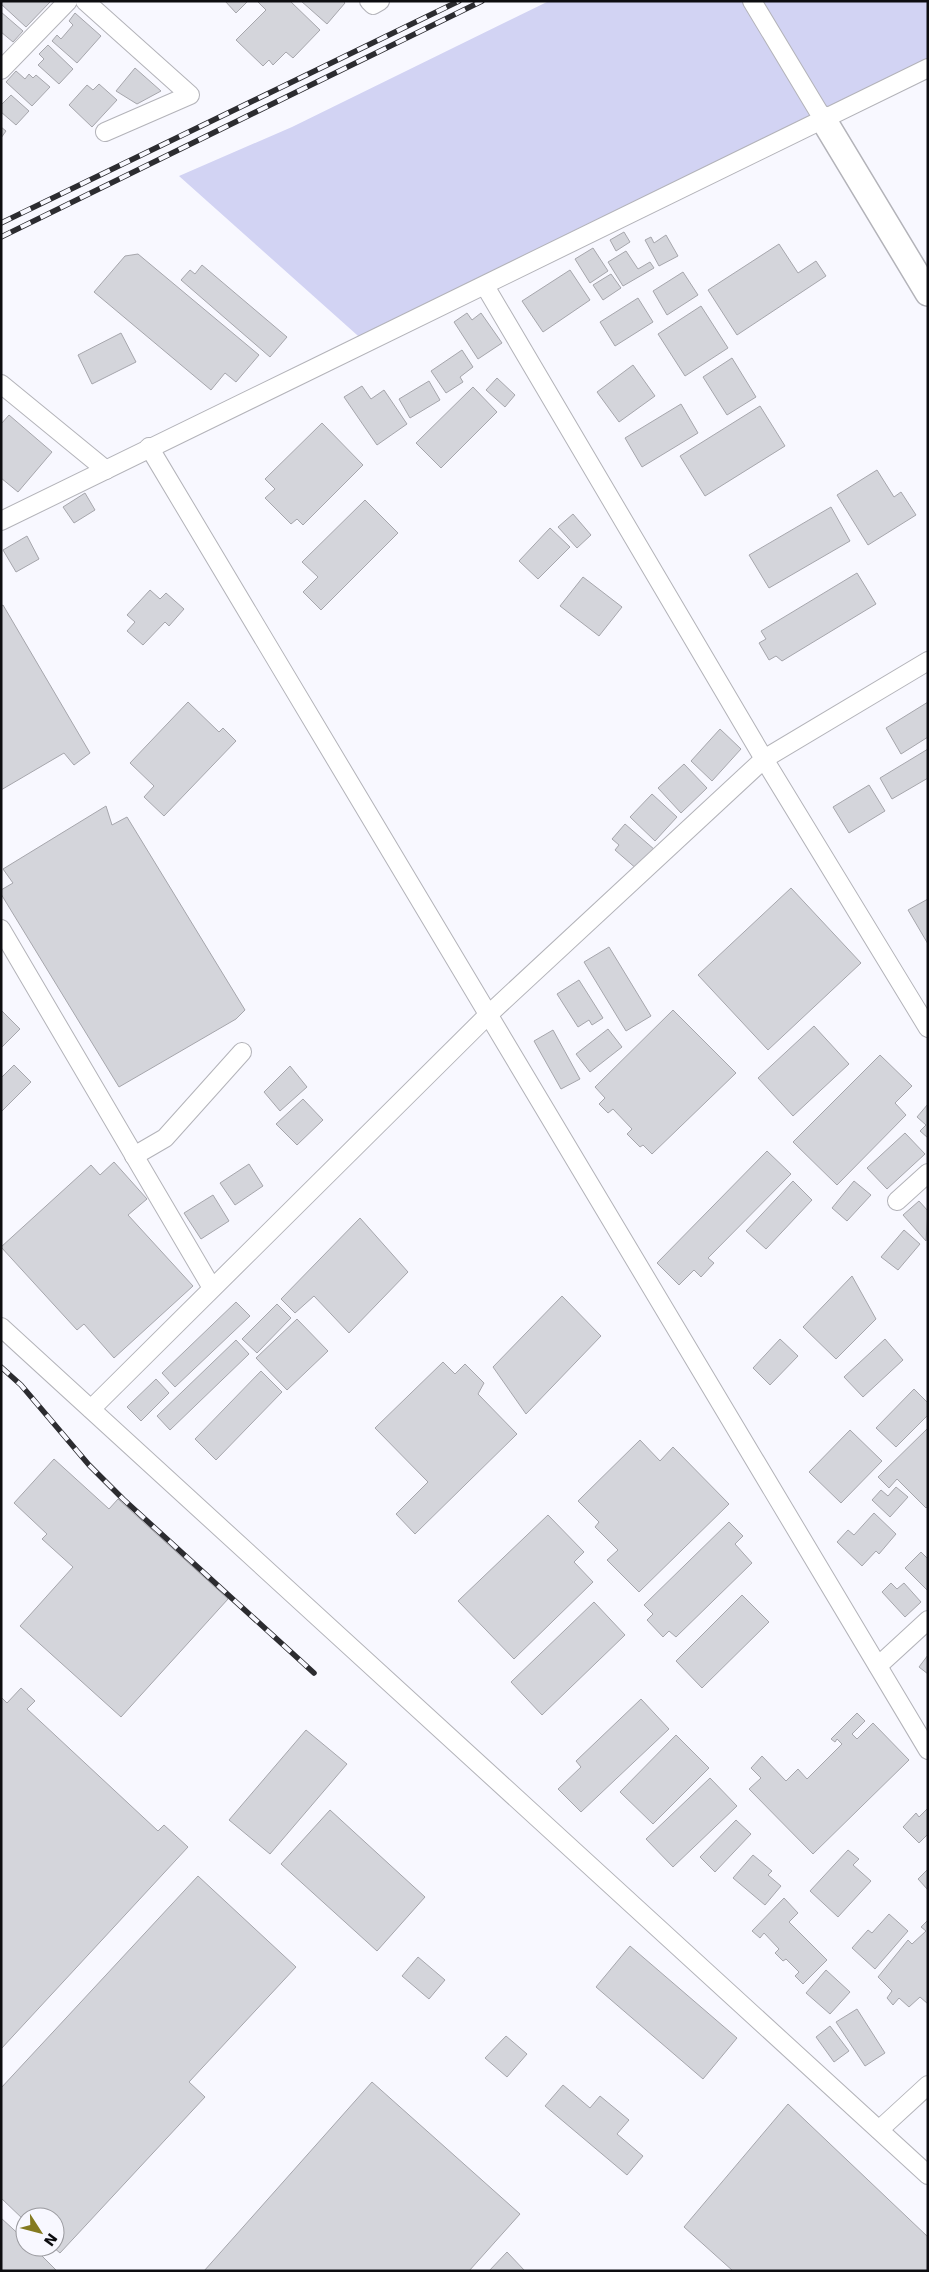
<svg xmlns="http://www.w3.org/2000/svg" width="929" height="2272" font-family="'DejaVu Sans',sans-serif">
	<rect width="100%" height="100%" fill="#f8f8ff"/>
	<!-- green -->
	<path fill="#d2d3f3" d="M 549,1 L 928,1 L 928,68 L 366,343 L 179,176 L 292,127 Z"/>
	<!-- building -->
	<g fill="#d4d5db" stroke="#a6a6ac">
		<path d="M 3,1 L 51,1 L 26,27 L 1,4 Z"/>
		<path d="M 225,1 L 248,1 L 236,13 Z"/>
		<path d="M 257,1 L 290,1 L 320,30 L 293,58 L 286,52 L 273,65 L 269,60 L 263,66 L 236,40 L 266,10 Z"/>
		<path d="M 301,1 L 343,1 L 345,3 L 327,24 Z"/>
		<path d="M 1,12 L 23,31 L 13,42 L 1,32 Z"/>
		<path d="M 75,13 L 101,36 L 77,63 L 52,41 L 57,35 L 61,39 L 73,25 L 69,21 Z"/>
		<path d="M 48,45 L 73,69 L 59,84 L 38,65 L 44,59 L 39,54 Z"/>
		<path d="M 135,68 L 161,91 L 137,104 L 116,91 Z"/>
		<path d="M 16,71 L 25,79 L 29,74 L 33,78 L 36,75 L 50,87 L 32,106 L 6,82 Z"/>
		<path d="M 99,84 L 117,100 L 92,127 L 69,105 L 87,85 L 93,90 Z"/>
		<path d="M 11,95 L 29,111 L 16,125 L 1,112 L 1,105 Z"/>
		<path d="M 1,127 L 6,131 L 1,138 Z"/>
		<path d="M 624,232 L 630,242 L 616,251 L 610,240 Z"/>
		<path d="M 666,235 L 678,256 L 659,266 L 645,240 L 651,237 L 654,243 Z"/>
		<path d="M 779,244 L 798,273 L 816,261 L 826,276 L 737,335 L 708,290 Z"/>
		<path d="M 593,248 L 608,271 L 590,283 L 575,259 Z"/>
		<path d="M 626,251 L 638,269 L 650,262 L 654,268 L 623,286 L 608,262 Z"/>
		<path d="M 138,254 L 259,355 L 236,382 L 225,373 L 211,390 L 94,292 L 125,256 Z"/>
		<path d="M 202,265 L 287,337 L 270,357 L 181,280 L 190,270 L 195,274 Z"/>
		<path d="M 570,270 L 590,300 L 543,332 L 522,301 Z"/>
		<path d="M 683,272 L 698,295 L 667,315 L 653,291 Z"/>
		<path d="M 611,274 L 621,288 L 603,300 L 593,285 Z"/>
		<path d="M 638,298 L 653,322 L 615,346 L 600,322 Z"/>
		<path d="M 701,306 L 728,348 L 685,376 L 658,334 Z"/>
		<path d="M 467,313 L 472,320 L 481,313 L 502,343 L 478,359 L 454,322 Z"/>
		<path d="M 121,333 L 136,362 L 92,384 L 78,355 Z"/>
		<path d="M 462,350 L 473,367 L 460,377 L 463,382 L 446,393 L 431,371 Z"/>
		<path d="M 732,358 L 756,397 L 727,415 L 703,377 Z"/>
		<path d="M 633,365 L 655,396 L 619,422 L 597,392 Z"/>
		<path d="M 497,378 L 515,395 L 505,407 L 486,390 Z"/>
		<path d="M 429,381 L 440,400 L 410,418 L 399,399 Z"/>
		<path d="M 362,386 L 371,399 L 384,390 L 407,424 L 377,445 L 344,397 Z"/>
		<path d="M 473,387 L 497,412 L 441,468 L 416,443 Z"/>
		<path d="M 681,404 L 698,433 L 642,467 L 625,438 Z"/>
		<path d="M 760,406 L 785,446 L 705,496 L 680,456 Z"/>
		<path d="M 9,415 L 52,452 L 18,492 L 1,478 L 1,424 Z"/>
		<path d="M 322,423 L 363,465 L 303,525 L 297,519 L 291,524 L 265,498 L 275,489 L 265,479 Z"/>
		<path d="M 877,470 L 894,497 L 901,492 L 916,515 L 868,545 L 837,495 Z"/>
		<path d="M 85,493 L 95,510 L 74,523 L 63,507 Z"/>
		<path d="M 365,500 L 398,533 L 321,610 L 303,592 L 318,577 L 302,562 Z"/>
		<path d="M 831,507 L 850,541 L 769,588 L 749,555 Z"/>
		<path d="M 573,514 L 591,535 L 577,548 L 558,527 Z"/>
		<path d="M 550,528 L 570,547 L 538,579 L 519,561 Z"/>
		<path d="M 27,536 L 39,559 L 16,572 L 3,550 Z"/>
		<path d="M 857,573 L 876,604 L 782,661 L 776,656 L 769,660 L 759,643 L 766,639 L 761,631 Z"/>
		<path d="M 583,577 L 622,607 L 599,636 L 560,606 Z"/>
		<path d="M 150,590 L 160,599 L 166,593 L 184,609 L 169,626 L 165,622 L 143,645 L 127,631 L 135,622 L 127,615 Z"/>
		<path d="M 3,605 L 90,753 L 74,765 L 64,753 L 1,790 L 1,606 Z"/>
		<path d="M 188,702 L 219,732 L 223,728 L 236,741 L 164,816 L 144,797 L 154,786 L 130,763 Z"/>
		<path d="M 928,702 L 928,737 L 901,754 L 886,728 Z"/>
		<path d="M 720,729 L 741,749 L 712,781 L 691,761 Z"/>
		<path d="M 928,749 L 928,778 L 892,799 L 880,778 Z"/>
		<path d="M 684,764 L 707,788 L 681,813 L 658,788 Z"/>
		<path d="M 869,785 L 885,811 L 849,833 L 833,807 Z"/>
		<path d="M 652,794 L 677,817 L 655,841 L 630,817 Z"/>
		<path d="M 106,806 L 112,825 L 127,817 L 245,1010 L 236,1019 L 119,1087 L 1,894 L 1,890 L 13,883 L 3,869 Z"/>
		<path d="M 625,824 L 655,850 L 638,870 L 615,850 L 619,845 L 612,839 Z"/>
		<path d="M 791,888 L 861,963 L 768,1050 L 698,975 Z"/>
		<path d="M 928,899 L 928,944 L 908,910 Z"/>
		<path d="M 609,947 L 651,1016 L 626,1031 L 584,962 Z"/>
		<path d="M 579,980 L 603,1018 L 592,1025 L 589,1020 L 578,1027 L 557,994 Z"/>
		<path d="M 1,1010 L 20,1029 L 1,1048 Z"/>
		<path d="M 673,1010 L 736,1073 L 652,1154 L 643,1145 L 640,1147 L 627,1134 L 632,1129 L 613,1109 L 608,1113 L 599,1104 L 605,1098 L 595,1087 Z"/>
		<path d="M 814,1026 L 849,1064 L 793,1116 L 758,1078 Z"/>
		<path d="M 608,1029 L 622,1047 L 590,1072 L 576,1054 Z"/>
		<path d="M 553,1030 L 580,1079 L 561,1089 L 534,1041 Z"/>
		<path d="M 880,1055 L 912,1086 L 895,1103 L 906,1115 L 837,1185 L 793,1142 Z"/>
		<path d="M 14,1065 L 31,1082 L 1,1112 L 1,1078 Z"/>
		<path d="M 290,1066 L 307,1087 L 280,1111 L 264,1092 Z"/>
		<path d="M 303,1099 L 323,1120 L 297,1145 L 276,1124 Z"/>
		<path d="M 928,1104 L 928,1138 L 920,1131 L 926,1125 L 917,1117 Z"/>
		<path d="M 905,1133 L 925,1154 L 887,1189 L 867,1168 Z"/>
		<path d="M 767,1151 L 791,1174 L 708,1258 L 714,1263 L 701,1277 L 694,1270 L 679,1285 L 657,1263 Z"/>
		<path d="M 114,1162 L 147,1199 L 128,1215 L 193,1286 L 114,1358 L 84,1324 L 77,1330 L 1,1247 L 91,1165 L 100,1175 Z"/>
		<path d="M 249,1164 L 263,1186 L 235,1205 L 220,1183 Z"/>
		<path d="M 793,1181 L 812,1200 L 766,1249 L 746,1231 Z"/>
		<path d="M 854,1181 L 871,1195 L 847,1221 L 832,1208 Z"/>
		<path d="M 213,1195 L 229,1221 L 201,1239 L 184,1213 Z"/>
		<path d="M 919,1201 L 928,1211 L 926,1241 L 903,1215 Z"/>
		<path d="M 360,1218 L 408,1272 L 349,1333 L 314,1296 L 295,1313 L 281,1299 Z"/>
		<path d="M 904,1230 L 920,1244 L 898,1270 L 881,1257 Z"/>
		<path d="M 852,1276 L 876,1319 L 836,1359 L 803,1327 Z"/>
		<path d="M 562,1296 L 601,1336 L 526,1414 L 493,1367 Z"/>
		<path d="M 236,1302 L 250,1316 L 175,1387 L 162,1373 Z"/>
		<path d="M 277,1304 L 291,1318 L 257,1353 L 242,1339 Z"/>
		<path d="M 297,1319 L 328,1351 L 287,1390 L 256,1358 Z"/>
		<path d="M 780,1339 L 798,1356 L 770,1385 L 753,1368 Z"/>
		<path d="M 885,1339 L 903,1360 L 863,1397 L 844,1377 Z"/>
		<path d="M 236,1340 L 249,1354 L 170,1430 L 157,1416 Z"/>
		<path d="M 443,1362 L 455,1374 L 465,1364 L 484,1383 L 478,1394 L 517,1434 L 415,1534 L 396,1514 L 428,1482 L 375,1428 Z"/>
		<path d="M 261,1371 L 282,1392 L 216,1460 L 195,1439 Z"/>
		<path d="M 156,1379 L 169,1393 L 141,1421 L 127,1407 Z"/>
		<path d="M 914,1389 L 928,1403 L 928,1415 L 896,1447 L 876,1428 Z"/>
		<path d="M 928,1428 L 928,1506 L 926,1508 L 897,1479 L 889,1488 L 878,1477 Z"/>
		<path d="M 850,1430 L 882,1461 L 841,1503 L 809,1472 Z"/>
		<path d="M 640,1440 L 660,1461 L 673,1447 L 729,1504 L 639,1592 L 607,1560 L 618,1550 L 595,1527 L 599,1522 L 578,1501 Z"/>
		<path d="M 54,1459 L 109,1509 L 118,1499 L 228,1599 L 121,1717 L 20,1626 L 73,1567 L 42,1539 L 47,1534 L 14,1503 Z"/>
		<path d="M 896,1487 L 908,1497 L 890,1517 L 872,1500 L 881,1490 L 888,1496 Z"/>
		<path d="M 874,1513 L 896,1534 L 879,1554 L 876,1551 L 862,1566 L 837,1542 L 848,1530 L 854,1535 Z"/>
		<path d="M 548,1515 L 584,1552 L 574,1562 L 593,1582 L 514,1659 L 458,1601 Z"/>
		<path d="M 729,1522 L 743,1536 L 735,1544 L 752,1563 L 676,1637 L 669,1631 L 663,1637 L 647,1620 L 653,1614 L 644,1605 Z"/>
		<path d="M 921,1552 L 928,1559 L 928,1591 L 905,1568 Z"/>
		<path d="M 891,1583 L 897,1589 L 904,1583 L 921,1602 L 905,1617 L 882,1592 Z"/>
		<path d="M 742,1595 L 769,1622 L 702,1688 L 676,1661 Z"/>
		<path d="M 594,1602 L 625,1635 L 542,1715 L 511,1682 Z"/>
		<path d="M 928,1655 L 928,1674 L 919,1667 Z"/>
		<path d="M 21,1688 L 35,1701 L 27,1709 L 158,1831 L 164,1825 L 188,1847 L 1,2049 L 1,1697 L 7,1703 Z"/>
		<path d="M 641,1699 L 669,1729 L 581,1812 L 558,1789 L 581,1767 L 576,1761 Z"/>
		<path d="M 857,1713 L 865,1721 L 852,1734 L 857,1739 L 873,1723 L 909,1760 L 813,1854 L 749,1789 L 761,1778 L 751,1768 L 762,1756 L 786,1781 L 798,1769 L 807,1779 L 842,1744 L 837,1739 L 835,1742 L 831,1739 Z"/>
		<path d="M 306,1730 L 347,1764 L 270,1854 L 229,1820 Z"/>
		<path d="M 676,1735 L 709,1768 L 653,1824 L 620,1792 Z"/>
		<path d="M 710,1778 L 737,1806 L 673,1867 L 646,1839 Z"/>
		<path d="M 928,1808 L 928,1834 L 919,1843 L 903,1827 L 916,1813 L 919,1817 Z"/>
		<path d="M 330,1810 L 425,1897 L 377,1951 L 281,1864 Z"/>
		<path d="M 736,1820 L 751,1834 L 715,1872 L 700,1857 Z"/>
		<path d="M 848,1850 L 859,1859 L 853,1865 L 871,1881 L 838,1917 L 810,1891 Z"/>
		<path d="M 753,1855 L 772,1871 L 768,1875 L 781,1886 L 765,1905 L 733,1878 Z"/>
		<path d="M 928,1869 L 928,1890 L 918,1879 Z"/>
		<path d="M 198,1876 L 296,1967 L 189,2082 L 205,2097 L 60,2253 L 53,2247 L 55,2247 L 55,2217 L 25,2217 L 25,2221 L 1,2198 L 1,2088 Z"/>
		<path d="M 784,1898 L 798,1913 L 789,1922 L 827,1960 L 803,1984 L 795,1976 L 799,1972 L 786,1959 L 783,1961 L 775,1953 L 779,1949 L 764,1933 L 760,1938 L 752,1931 Z"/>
		<path d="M 889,1914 L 908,1931 L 875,1969 L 852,1948 L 868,1930 L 872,1933 Z"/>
		<path d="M 928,1920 L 928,2004 L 920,1997 L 909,2007 L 899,1998 L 893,2005 L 887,1998 L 892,1991 L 878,1977 L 908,1940 L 912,1944 L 926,1931 L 921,1927 Z"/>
		<path d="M 630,1946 L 737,2038 L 703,2079 L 596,1987 Z"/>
		<path d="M 418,1957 L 445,1980 L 429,1999 L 402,1976 Z"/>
		<path d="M 826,1970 L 850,1992 L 830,2014 L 806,1993 Z"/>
		<path d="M 857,2009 L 885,2053 L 865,2066 L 836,2022 Z"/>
		<path d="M 830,2026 L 849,2051 L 834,2062 L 816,2037 Z"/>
		<path d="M 506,2036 L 527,2054 L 507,2077 L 485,2058 Z"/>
		<path d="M 372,2082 L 520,2214 L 469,2271 L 204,2271 Z"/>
		<path d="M 563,2085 L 590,2108 L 600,2096 L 629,2120 L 617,2134 L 643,2156 L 627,2175 L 545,2106 Z"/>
		<path d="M 788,2104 L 928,2237 L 928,2271 L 733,2271 L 684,2227 Z"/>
		<path d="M 1,2218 L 25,2240 L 25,2247 L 33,2247 L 57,2271 L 1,2271 Z"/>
		<path d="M 507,2252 L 525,2271 L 489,2271 Z"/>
	</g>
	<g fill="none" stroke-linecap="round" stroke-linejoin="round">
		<defs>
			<g id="street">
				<path d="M 85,1 L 190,95 L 105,132"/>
				<path d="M 369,1 L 373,5 L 380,1"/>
				<path d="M 752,1 L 823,119"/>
				<path d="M 1,70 L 68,1"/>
				<path d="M 485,286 L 764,759 L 928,1028"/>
				<path d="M 1,384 L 106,470"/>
				<path d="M 149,447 L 928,1750"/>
				<path d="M 1,521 C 310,370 619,220 928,68"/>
				<path d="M 1,929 L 212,1288"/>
				<path d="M 134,1156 L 165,1138 L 242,1052"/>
				<path d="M 897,1201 L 928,1173"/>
				<path d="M 1,1327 L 928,2175"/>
				<path d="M 91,1409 L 488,1015 L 764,759 L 928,661"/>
				<path d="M 878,1666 L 928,1620"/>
				<path d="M 879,2130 L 928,2085"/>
			</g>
			<path id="secondary" d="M 823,119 L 928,293"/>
		</defs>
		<!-- street casing -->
		<use href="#street" stroke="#b3b3b9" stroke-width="20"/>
		<!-- secondary casing -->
		<use href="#secondary" stroke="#b3b3b9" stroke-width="28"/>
		<!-- street -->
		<use href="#street" stroke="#fff" stroke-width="18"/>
		<!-- secondary -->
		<use href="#secondary" stroke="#fff" stroke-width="25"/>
		<defs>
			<g id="rail">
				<path d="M 1,223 L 459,1"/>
				<path d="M 1,237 L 482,1"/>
				<path d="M 1,1367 L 21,1385 L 89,1465 L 123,1499 L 314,1673"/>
			</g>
		</defs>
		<!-- rail casing -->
		<use href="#rail" stroke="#2c2c30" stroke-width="5.5"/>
		<!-- rail -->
		<use href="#rail" stroke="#f8f8ff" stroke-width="4" stroke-dasharray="11" stroke-linecap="butt"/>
	</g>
	<!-- border -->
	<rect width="929" height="2272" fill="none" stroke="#0d0d10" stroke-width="5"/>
	<!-- north arrow -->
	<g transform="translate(40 2232) rotate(126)"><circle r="24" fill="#f8f8ff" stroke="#9a9a9f"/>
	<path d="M0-4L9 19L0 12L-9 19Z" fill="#847a20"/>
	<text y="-8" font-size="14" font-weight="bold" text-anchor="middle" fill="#0d0d10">N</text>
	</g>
</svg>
